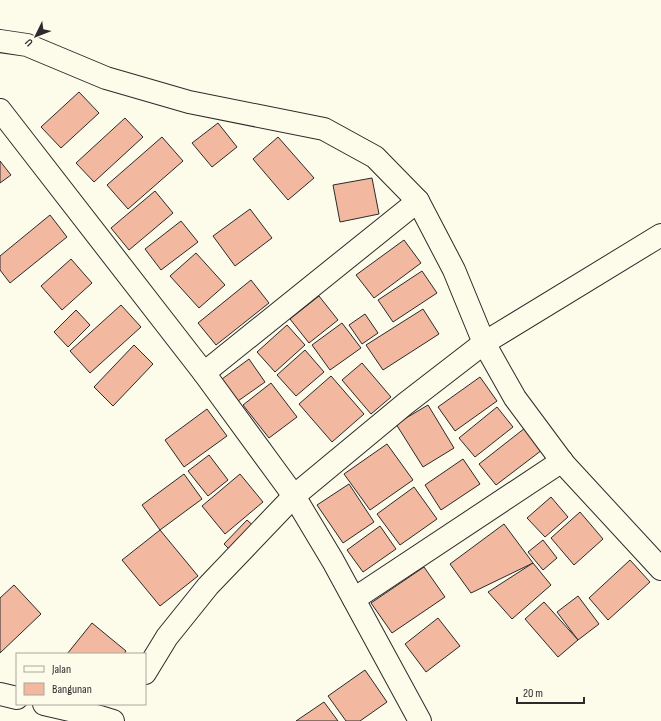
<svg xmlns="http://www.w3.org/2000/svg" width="661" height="721" font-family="'Sofia Sans Condensed',sans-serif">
	<rect width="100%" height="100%" fill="#fdfbea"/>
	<!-- building -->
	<g fill="#f2b8a0" stroke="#2b2b2b">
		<path d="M 79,92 L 99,113 L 61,148 L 41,127 Z"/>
		<path d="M 125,118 L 143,137 L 94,182 L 76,163 Z"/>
		<path d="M 218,123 L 237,147 L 212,167 L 192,143 Z"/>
		<path d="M 162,137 L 183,161 L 128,209 L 107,185 Z"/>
		<path d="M 278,137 L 314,178 L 288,200 L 253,159 Z"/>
		<path d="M 0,161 L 11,175 L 0,183 Z"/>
		<path d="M 372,178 L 379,214 L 340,222 L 333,185 Z"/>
		<path d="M 155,191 L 173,213 L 129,250 L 111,228 Z"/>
		<path d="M 250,209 L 272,238 L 235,266 L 213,236 Z"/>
		<path d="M 50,215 L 67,237 L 10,283 L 0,270 L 0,256 Z"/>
		<path d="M 181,221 L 198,242 L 161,270 L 145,249 Z"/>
		<path d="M 404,240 L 421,263 L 374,298 L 356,275 Z"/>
		<path d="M 196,253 L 225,285 L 199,308 L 170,276 Z"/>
		<path d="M 71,259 L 92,283 L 62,310 L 41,286 Z"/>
		<path d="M 422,271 L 437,293 L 393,322 L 378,300 Z"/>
		<path d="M 251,280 L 269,303 L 216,345 L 198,323 Z"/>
		<path d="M 319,296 L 338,320 L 309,343 L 290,319 Z"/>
		<path d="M 121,305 L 141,327 L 90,373 L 70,351 Z"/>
		<path d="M 423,309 L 439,334 L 383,370 L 366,345 Z"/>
		<path d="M 76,310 L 90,325 L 68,347 L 54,332 Z"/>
		<path d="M 365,314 L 378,333 L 362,344 L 349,325 Z"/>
		<path d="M 342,323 L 361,348 L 330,370 L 312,345 Z"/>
		<path d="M 287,325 L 305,345 L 275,372 L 257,352 Z"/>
		<path d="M 134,345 L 153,364 L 113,406 L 94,387 Z"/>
		<path d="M 305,350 L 324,372 L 296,396 L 277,375 Z"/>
		<path d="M 249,359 L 265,382 L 238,401 L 222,379 Z"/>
		<path d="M 362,363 L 391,397 L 371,414 L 342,380 Z"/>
		<path d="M 331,376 L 364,414 L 332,442 L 299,404 Z"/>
		<path d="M 480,377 L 497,401 L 455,431 L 438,407 Z"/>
		<path d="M 271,383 L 297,417 L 269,438 L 243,405 Z"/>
		<path d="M 428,405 L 454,448 L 423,467 L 396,424 Z"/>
		<path d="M 497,407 L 513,427 L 475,457 L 459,438 Z"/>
		<path d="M 207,409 L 227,436 L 184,467 L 165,440 Z"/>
		<path d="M 525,428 L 542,450 L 496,485 L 479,464 Z"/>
		<path d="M 387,444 L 413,480 L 370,510 L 344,474 Z"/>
		<path d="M 209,455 L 228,480 L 208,496 L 188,471 Z"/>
		<path d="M 463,459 L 480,484 L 441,510 L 425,485 Z"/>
		<path d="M 184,474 L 202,499 L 160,530 L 142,505 Z"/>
		<path d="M 240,474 L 263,502 L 225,534 L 202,506 Z"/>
		<path d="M 349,484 L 374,522 L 343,543 L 317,505 Z"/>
		<path d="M 414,487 L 437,519 L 400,545 L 377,514 Z"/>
		<path d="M 551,497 L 568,517 L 545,537 L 527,518 Z"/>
		<path d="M 580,512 L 603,539 L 574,565 L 551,538 Z"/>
		<path d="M 247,520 L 259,531 L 236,556 L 224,544 Z"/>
		<path d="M 504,524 L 533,563 L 471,593 L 450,564 Z"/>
		<path d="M 380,526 L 396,549 L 363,572 L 347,550 Z"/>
		<path d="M 160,530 L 198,576 L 160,606 L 122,560 Z"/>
		<path d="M 543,540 L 557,558 L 543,570 L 528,552 Z"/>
		<path d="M 630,560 L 650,582 L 608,620 L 589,598 Z"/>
		<path d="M 533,563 L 551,585 L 512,619 L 488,592 Z"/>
		<path d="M 424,567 L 445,597 L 392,633 L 371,603 Z"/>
		<path d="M 14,585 L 41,614 L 0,653 L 0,598 Z"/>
		<path d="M 578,596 L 599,624 L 578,640 L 557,612 Z"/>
		<path d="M 544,602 L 578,640 L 558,657 L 525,619 Z"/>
		<path d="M 438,618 L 460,646 L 426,672 L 405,644 Z"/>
		<path d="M 92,623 L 126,651 L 124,654 L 67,654 Z"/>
		<path d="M 365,670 L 387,702 L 360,721 L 346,721 L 328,696 Z"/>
		<path d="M 324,702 L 338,721 L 296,721 Z"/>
	</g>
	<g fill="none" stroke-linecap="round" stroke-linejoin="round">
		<defs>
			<g id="minor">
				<path d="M 0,41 L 27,45 L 106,78 L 189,102 L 324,129 L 375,157 L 418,201 L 454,270 L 484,343 L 515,398 L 564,464 L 661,569"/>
				<path d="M 0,110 L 204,373 L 294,496 L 333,561 L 420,721"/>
				<path d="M 204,373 L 418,201"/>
				<path d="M 354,599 L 562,461"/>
				<path d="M 145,673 L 167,637 L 208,586 L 294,496 L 405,404 L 484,343 L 661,235"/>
				<path d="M 0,694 L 17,698"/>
				<path d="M 44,704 L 100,717 L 113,721"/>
			</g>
		</defs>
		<!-- minor casing -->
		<use href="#minor" stroke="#2b2b2b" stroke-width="24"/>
		<!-- minor -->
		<use href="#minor" stroke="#fdfbea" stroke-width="22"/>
	</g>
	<!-- legend -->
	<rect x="16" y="653" width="130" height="52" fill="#fdfbea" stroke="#a9a89e"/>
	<rect x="24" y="666" width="20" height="6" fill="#fdfbea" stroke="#a9a89e"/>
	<text x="52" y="673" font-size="12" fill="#2b2b2b">Jalan</text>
	<rect x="24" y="683" width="20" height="12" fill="#f2b8a0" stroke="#a9a89e"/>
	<text x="52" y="693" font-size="12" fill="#2b2b2b">Bangunan</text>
	<!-- north arrow -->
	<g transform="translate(36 36) rotate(227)" stroke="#fdfbea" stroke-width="3" paint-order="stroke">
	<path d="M0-3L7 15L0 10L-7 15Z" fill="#2b2b2b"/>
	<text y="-6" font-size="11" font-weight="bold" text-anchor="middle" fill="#2b2b2b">U</text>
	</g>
	<!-- scale -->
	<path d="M517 697v6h67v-6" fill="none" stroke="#2b2b2b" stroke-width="2"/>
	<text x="523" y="697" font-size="12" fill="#2b2b2b" stroke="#fdfbea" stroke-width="3" paint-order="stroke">20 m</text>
</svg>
